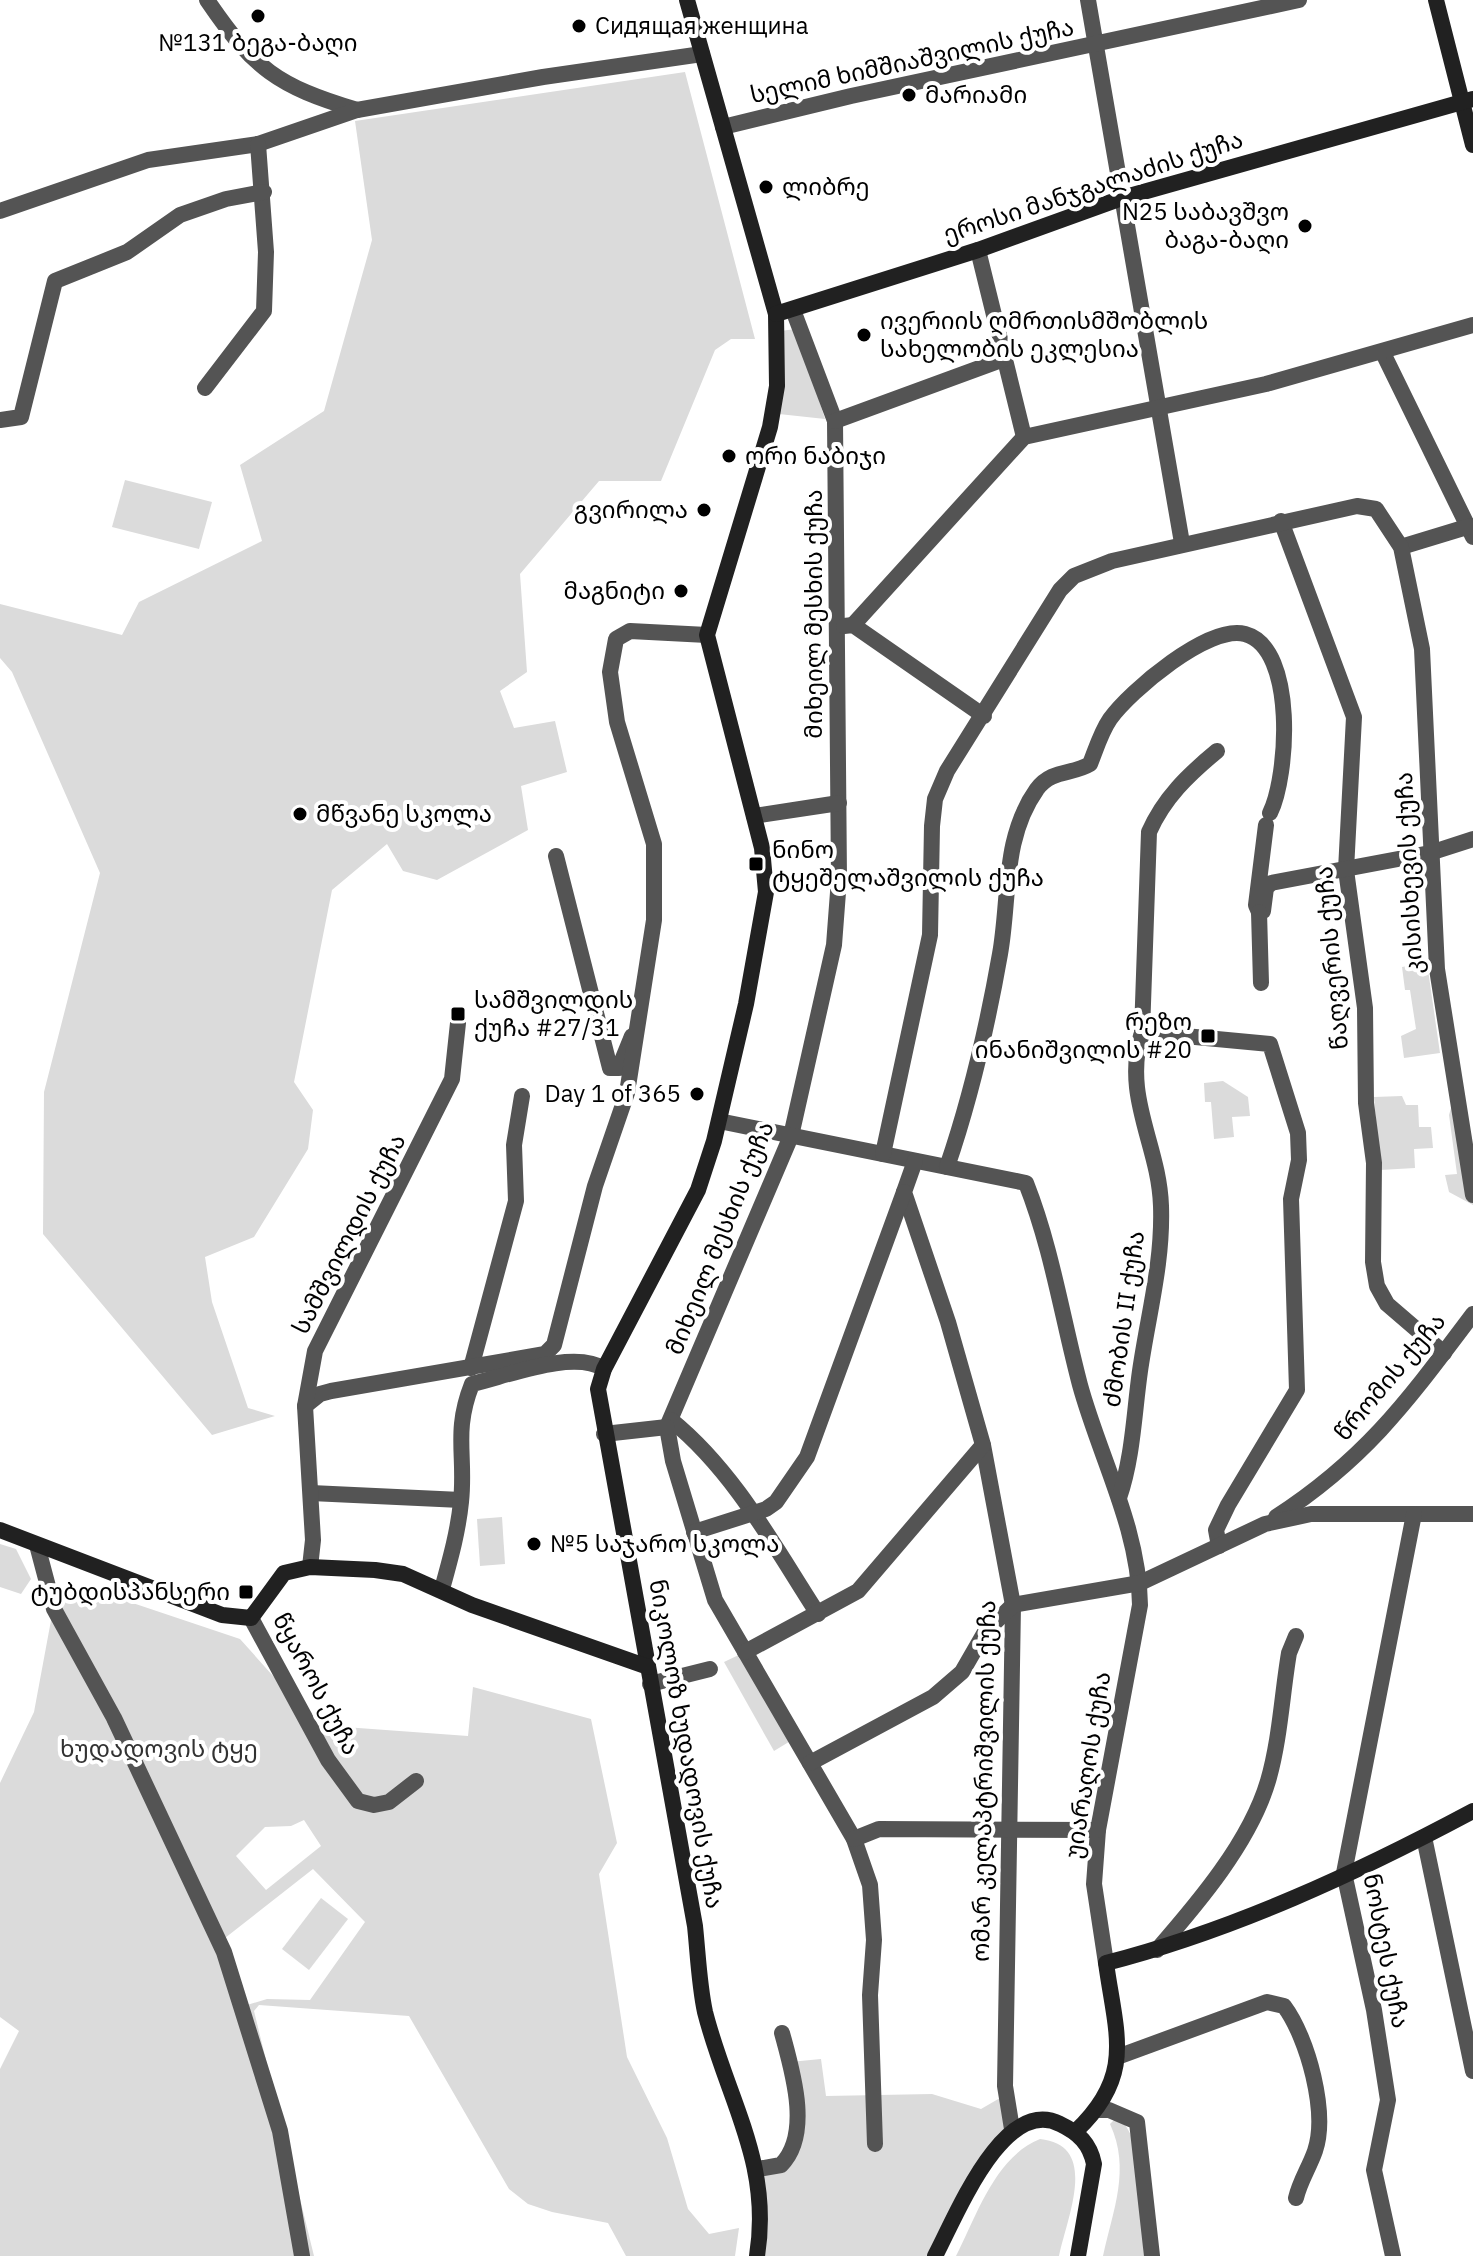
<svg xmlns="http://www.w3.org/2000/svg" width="1473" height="2256" font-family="'IBM Plex Sans','Noto Sans Georgian',sans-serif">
	<rect width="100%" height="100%" fill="#fff"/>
	<!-- green -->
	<g fill="#dbdbdb" fill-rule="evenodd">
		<path d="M 685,72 L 755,339 L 731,339 L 715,350 L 661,481 L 599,481 L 520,574 L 527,672 L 500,691 L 514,728 L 555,721 L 567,772 L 521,786 L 528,830 L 437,880 L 403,871 L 387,844 L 332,890 L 294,1082 L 313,1110 L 308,1149 L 254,1237 L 205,1257 L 212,1302 L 248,1408 L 275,1416 L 212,1435 L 43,1234 L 44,1092 L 100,873 L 12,672 L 0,658 L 0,604 L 122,635 L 139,602 L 262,541 L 240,465 L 324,411 L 372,240 L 355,121 Z"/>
		<path d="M 796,329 L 825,419 L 779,414 L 780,331 Z"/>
		<path d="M 125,480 L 212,502 L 199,549 L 112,527 Z"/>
		<path d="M 1427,963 L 1440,1053 L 1404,1058 L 1401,1036 L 1416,1029 L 1410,990 L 1405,990 L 1402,967 Z"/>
		<path d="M 1223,1081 L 1248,1097 L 1250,1116 L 1232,1117 L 1234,1137 L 1214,1139 L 1211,1102 L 1205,1102 L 1204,1083 Z"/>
		<path d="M 1402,1096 L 1406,1105 L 1418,1105 L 1419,1127 L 1431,1127 L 1433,1148 L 1414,1149 L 1415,1168 L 1380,1170 L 1374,1097 Z"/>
		<path d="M 1453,1101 L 1473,1200 L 1473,1205 L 1449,1192 L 1445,1175 L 1457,1174 L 1449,1115 Z"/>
		<path d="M 502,1517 L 505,1564 L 480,1566 L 477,1519 Z"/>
		<path d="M 0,1544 L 16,1549 L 31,1579 L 21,1594 L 0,1587 Z"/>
		<path d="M 82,1586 L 240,1639 L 317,1725 L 468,1736 L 473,1687 L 591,1719 L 617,1843 L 599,1874 L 627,2057 L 667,2138 L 688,2209 L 709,2234 L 739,2228 L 735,2256 L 626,2256 L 608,2223 L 552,2212 L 528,2204 L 509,2189 L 409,2016 L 259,2005 L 254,2011 L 314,2256 L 0,2256 L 0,2069 L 19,2031 L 0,2017 L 0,1783 L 34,1712 L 52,1615 ZM 304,1820 L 321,1846 L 266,1890 L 236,1856 L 265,1827 L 291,1826 ZM 313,1869 L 365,1922 L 310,2000 L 267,1999 L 247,2005 L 225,1938 Z"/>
		<path d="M 745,1652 L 797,1737 L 774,1751 L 724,1662 Z"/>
		<path d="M 321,1898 L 348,1919 L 309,1970 L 282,1949 Z"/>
		<path d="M 821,2059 L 826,2096 L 932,2094 L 981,2109 L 1000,2098 L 1011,2125 L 927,2256 L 757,2256 L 758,2169 L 793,2150 L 790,2062 Z"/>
		<path d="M 1114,2120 L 1122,2121 C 1147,2149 1141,2218 1144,2256 L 1103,2256 C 1113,2210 1131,2169 1110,2124 Z"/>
		<path d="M 1040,2139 C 1100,2145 1067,2217 1059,2256 L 956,2256 C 977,2215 995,2157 1040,2139 Z"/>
	</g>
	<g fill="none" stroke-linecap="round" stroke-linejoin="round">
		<!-- street -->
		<g stroke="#545454" stroke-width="16">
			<path d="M 207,0 C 254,69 277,86 357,110"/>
			<path d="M 1088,0 L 1182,543"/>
			<path d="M 723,127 L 851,96 L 1299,0"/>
			<path d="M 0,211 L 148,160 L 258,144 L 357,110 L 543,77 L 702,54"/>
			<path d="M 978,250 L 1024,437"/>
			<path d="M 793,310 L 835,421 L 839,879 L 834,945 L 791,1136 L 667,1427 L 673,1461 L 715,1600 L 854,1839 L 870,1885 L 874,1940 L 870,1995 L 875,2144"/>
			<path d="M 1383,353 L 1473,537"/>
			<path d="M 205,388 L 264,311 L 266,252 L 258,144"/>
			<path d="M 0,420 L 21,417 L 55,281 L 127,252 L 180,215 L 226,199 L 264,192"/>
			<path d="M 835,421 L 1004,359"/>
			<path d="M 1281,521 L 1354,717 L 1346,870 L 1365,1008 L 1366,1103 L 1374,1163 L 1373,1262 L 1377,1286 L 1387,1304 L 1444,1353"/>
			<path d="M 1401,547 L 1470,526"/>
			<path d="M 853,625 L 1024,437 L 1266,384 L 1473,325"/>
			<path d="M 844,626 L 853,625 L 984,716"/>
			<path d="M 754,816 L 839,803"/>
			<path d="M 1266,825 L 1256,905 L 1259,912 L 1263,911 L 1266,888 L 1271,883 L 1430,853 L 1473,839"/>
			<path d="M 556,856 L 610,1068 L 619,1068 L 632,1036"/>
			<path d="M 1259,912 L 1261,983"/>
			<path d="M 1142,1032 L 1270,1044 L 1298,1133 L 1299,1160 L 1291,1199 L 1297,1390 L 1228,1505 L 1216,1530 L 1219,1546"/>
			<path d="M 719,1121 L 1026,1183 C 1052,1249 1062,1317 1080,1385 C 1100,1458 1139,1528 1140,1605 L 1098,1830 L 1094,1884 L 1106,1963"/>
			<path d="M 883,1154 L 930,935 L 932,826 L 935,799 L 947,771 L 1060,590 L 1074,576 L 1112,561 L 1357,506 L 1376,509 L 1401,547 L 1422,649 L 1437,969 L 1473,1195"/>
			<path d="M 915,1161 L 904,1192 L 948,1322 L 983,1445 L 1013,1605 L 1005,2086 L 1012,2129"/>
			<path d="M 947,1167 C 971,1097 987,1028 1000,954 C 1010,898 1002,838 1037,789 C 1052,769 1072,775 1090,764 C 1096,749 1101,732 1110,719 C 1130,691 1209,624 1245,634 C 1297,648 1288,777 1270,813"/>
			<path d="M 471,1368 L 516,1201 L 514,1145 L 522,1096"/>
			<path d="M 305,1406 L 320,1394 L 331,1391 L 545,1354 L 554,1345 L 595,1186 L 627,1093 L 654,920 L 654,844 L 617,722 L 610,672 L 616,639 L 630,631 L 707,635"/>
			<path d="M 671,1420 C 734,1471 774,1546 818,1614"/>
			<path d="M 604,1434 L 667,1427"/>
			<path d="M 311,1493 L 461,1500"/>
			<path d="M 1119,1498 C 1133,1457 1134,1413 1140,1371 C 1148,1315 1163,1263 1161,1206 C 1159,1144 1122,1097 1142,1032 L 1149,832 C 1164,798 1188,775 1217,751"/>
			<path d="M 1276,1517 C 1367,1458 1409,1399 1473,1314"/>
			<path d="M 694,1532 L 766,1509 L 776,1502 L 807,1457 L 904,1192"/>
			<path d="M 37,1545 L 54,1609 L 114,1718 L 224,1952 L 280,2131 L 302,2256"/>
			<path d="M 310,1567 L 313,1540 L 305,1406 L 315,1351 L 452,1079 L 458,1023"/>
			<path d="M 442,1589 C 450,1560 458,1532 461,1502 C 466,1455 453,1432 472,1384 C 507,1376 574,1349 604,1369"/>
			<path d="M 251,1618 L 328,1760 L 358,1801 L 374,1805 L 389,1802 L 416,1781"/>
			<path d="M 745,1652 L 858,1591 L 983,1445"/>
			<path d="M 650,1684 L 710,1669"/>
			<path d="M 810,1763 L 933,1697 L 962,1672 L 985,1632 L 1013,1605 L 1140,1583 L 1265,1524 L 1311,1514 L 1473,1514"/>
			<path d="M 1424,1837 L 1473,2071"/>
			<path d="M 854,1839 L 879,1829 L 1098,1830"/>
			<path d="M 1157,1950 C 1198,1903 1250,1842 1268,1781 C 1280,1740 1282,1694 1289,1653 L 1296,1636"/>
			<path d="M 1120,2056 L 1267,2002 L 1284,2006 C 1308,2038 1328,2113 1315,2151 C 1309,2168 1300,2181 1296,2198"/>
			<path d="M 1098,2110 L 1109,2110 L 1137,2122 L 1152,2256"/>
			<path d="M 758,2169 L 781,2165 C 812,2134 792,2070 782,2033"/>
			<path d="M 1393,2256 L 1374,2170 L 1388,2100 L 1374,2010 L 1344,1873 L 1414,1514"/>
		</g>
		<!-- secondary -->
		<g stroke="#212121" stroke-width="16">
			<path d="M 687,0 L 776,314 L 777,386 L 770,427 L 707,635 L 762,848 L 766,892 L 746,1004 L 714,1141 L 698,1190 L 604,1369 L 598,1389 L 695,1926 C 698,1954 699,1984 705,2012 C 727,2099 772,2162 757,2256"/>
			<path d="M 1436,0 L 1473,145"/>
			<path d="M 776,314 L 978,250 L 1122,198 L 1473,99"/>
			<path d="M 0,1530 L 222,1615 L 251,1618 L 284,1573 L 310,1567 L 375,1570 L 403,1574 L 472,1605 L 648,1667"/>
			<path d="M 1076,2131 C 1135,2075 1116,2035 1106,1963 C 1234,1930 1357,1873 1473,1811"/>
			<path d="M 935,2256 C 955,2219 1003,2095 1060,2124 C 1079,2133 1090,2144 1094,2164 L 1078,2256"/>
		</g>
	</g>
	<!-- markers -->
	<g fill="#000" stroke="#fff" stroke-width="3">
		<circle cx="258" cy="16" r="8"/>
		<circle cx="579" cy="26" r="8"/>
		<circle cx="909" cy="95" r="8"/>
		<circle cx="766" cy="187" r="8"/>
		<circle cx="1305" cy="226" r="8"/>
		<circle cx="864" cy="335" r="8"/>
		<circle cx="729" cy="456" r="8"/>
		<circle cx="704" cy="510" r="8"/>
		<circle cx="681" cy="591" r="8"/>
		<circle cx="300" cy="814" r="8"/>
		<rect x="748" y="856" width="16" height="16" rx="4"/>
		<rect x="450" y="1006" width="16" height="16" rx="4"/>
		<rect x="1200" y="1028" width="16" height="16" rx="4"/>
		<circle cx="697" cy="1094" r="8"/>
		<circle cx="534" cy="1544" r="8"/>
		<rect x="238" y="1584" width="16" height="16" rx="4"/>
	</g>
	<g text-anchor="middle" stroke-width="8" stroke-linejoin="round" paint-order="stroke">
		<!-- poi labels -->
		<g font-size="24" fill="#000" stroke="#fff" text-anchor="start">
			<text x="595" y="34">Сидящая женщина</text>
			<text x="258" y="51" text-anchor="middle">№131 ბეგა-ბაღი</text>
			<text x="925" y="103">მარიამი</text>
			<text x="782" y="195">ლიბრე</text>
			<text x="1289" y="220" text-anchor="end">N25 საბავშვო<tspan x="1289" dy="28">ბაგა-ბაღი</tspan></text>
			<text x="880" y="329">ივერიის ღმრთისმშობლის<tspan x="880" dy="28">სახელობის ეკლესია</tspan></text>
			<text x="745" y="464">ორი ნაბიჯი</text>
			<text x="688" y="518" text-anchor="end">გვირილა</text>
			<text x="665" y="599" text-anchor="end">მაგნიტი</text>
			<text x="316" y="822">მწვანე სკოლა</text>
			<text x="772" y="858">ნინო<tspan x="772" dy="28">ტყეშელაშვილის ქუჩა</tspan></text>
			<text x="474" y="1008">სამშვილდის<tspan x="474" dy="28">ქუჩა #27/31</tspan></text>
			<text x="1192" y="1030" text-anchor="end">რეზო<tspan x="1192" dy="28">ინანიშვილის #20</tspan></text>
			<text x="681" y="1102" text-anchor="end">Day 1 of 365</text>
			<text x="550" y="1552">№5 საჯარო სკოლა</text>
			<text x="230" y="1600" text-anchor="end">ტუბდისპანსერი</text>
		</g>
		<!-- street labels -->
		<g font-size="24" fill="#000" stroke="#fff">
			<text transform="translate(912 61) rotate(-12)" y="8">სელიმ ხიმშიაშვილის ქუჩა</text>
			<text transform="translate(1093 187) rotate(-18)" y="8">ეროსი მანჯგალაძის ქუჩა</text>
			<text transform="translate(814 614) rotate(-90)" y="8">მიხეილ მესხის ქუჩა</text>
			<text transform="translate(1409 873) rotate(-93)" y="8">კისისხევის ქუჩა</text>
			<text transform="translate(1332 958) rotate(-95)" y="8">წაღვერის ქუჩა</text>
			<text transform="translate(349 1234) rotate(-63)" y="8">სამშვილდის ქუჩა</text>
			<text transform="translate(720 1238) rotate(-68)" y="8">მიხეილ მესხის ქუჩა</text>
			<text transform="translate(1124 1319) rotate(-82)" y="8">ძმობის II ქუჩა</text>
			<text transform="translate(1390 1377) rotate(-50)" y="8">წრომის ქუჩა</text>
			<text transform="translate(316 1684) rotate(62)" y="8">წყაროს ქუჩა</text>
			<text transform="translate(686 1744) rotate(80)" y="8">ნიკოლოზ ხუდადოვის ქუჩა</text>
			<text transform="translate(1088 1765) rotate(-81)" y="8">უიარაღოს ქუჩა</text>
			<text transform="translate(984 1781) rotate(-89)" y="8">ომარ კელაპტრიშვილის ქუჩა</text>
			<text transform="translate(1386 1951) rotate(79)" y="8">ნოსტეს ქუჩა</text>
		</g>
		<!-- park labels -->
		<g font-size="24" fill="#323232" stroke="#fff">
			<text x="159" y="1757">ხუდადოვის ტყე</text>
		</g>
	</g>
</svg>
